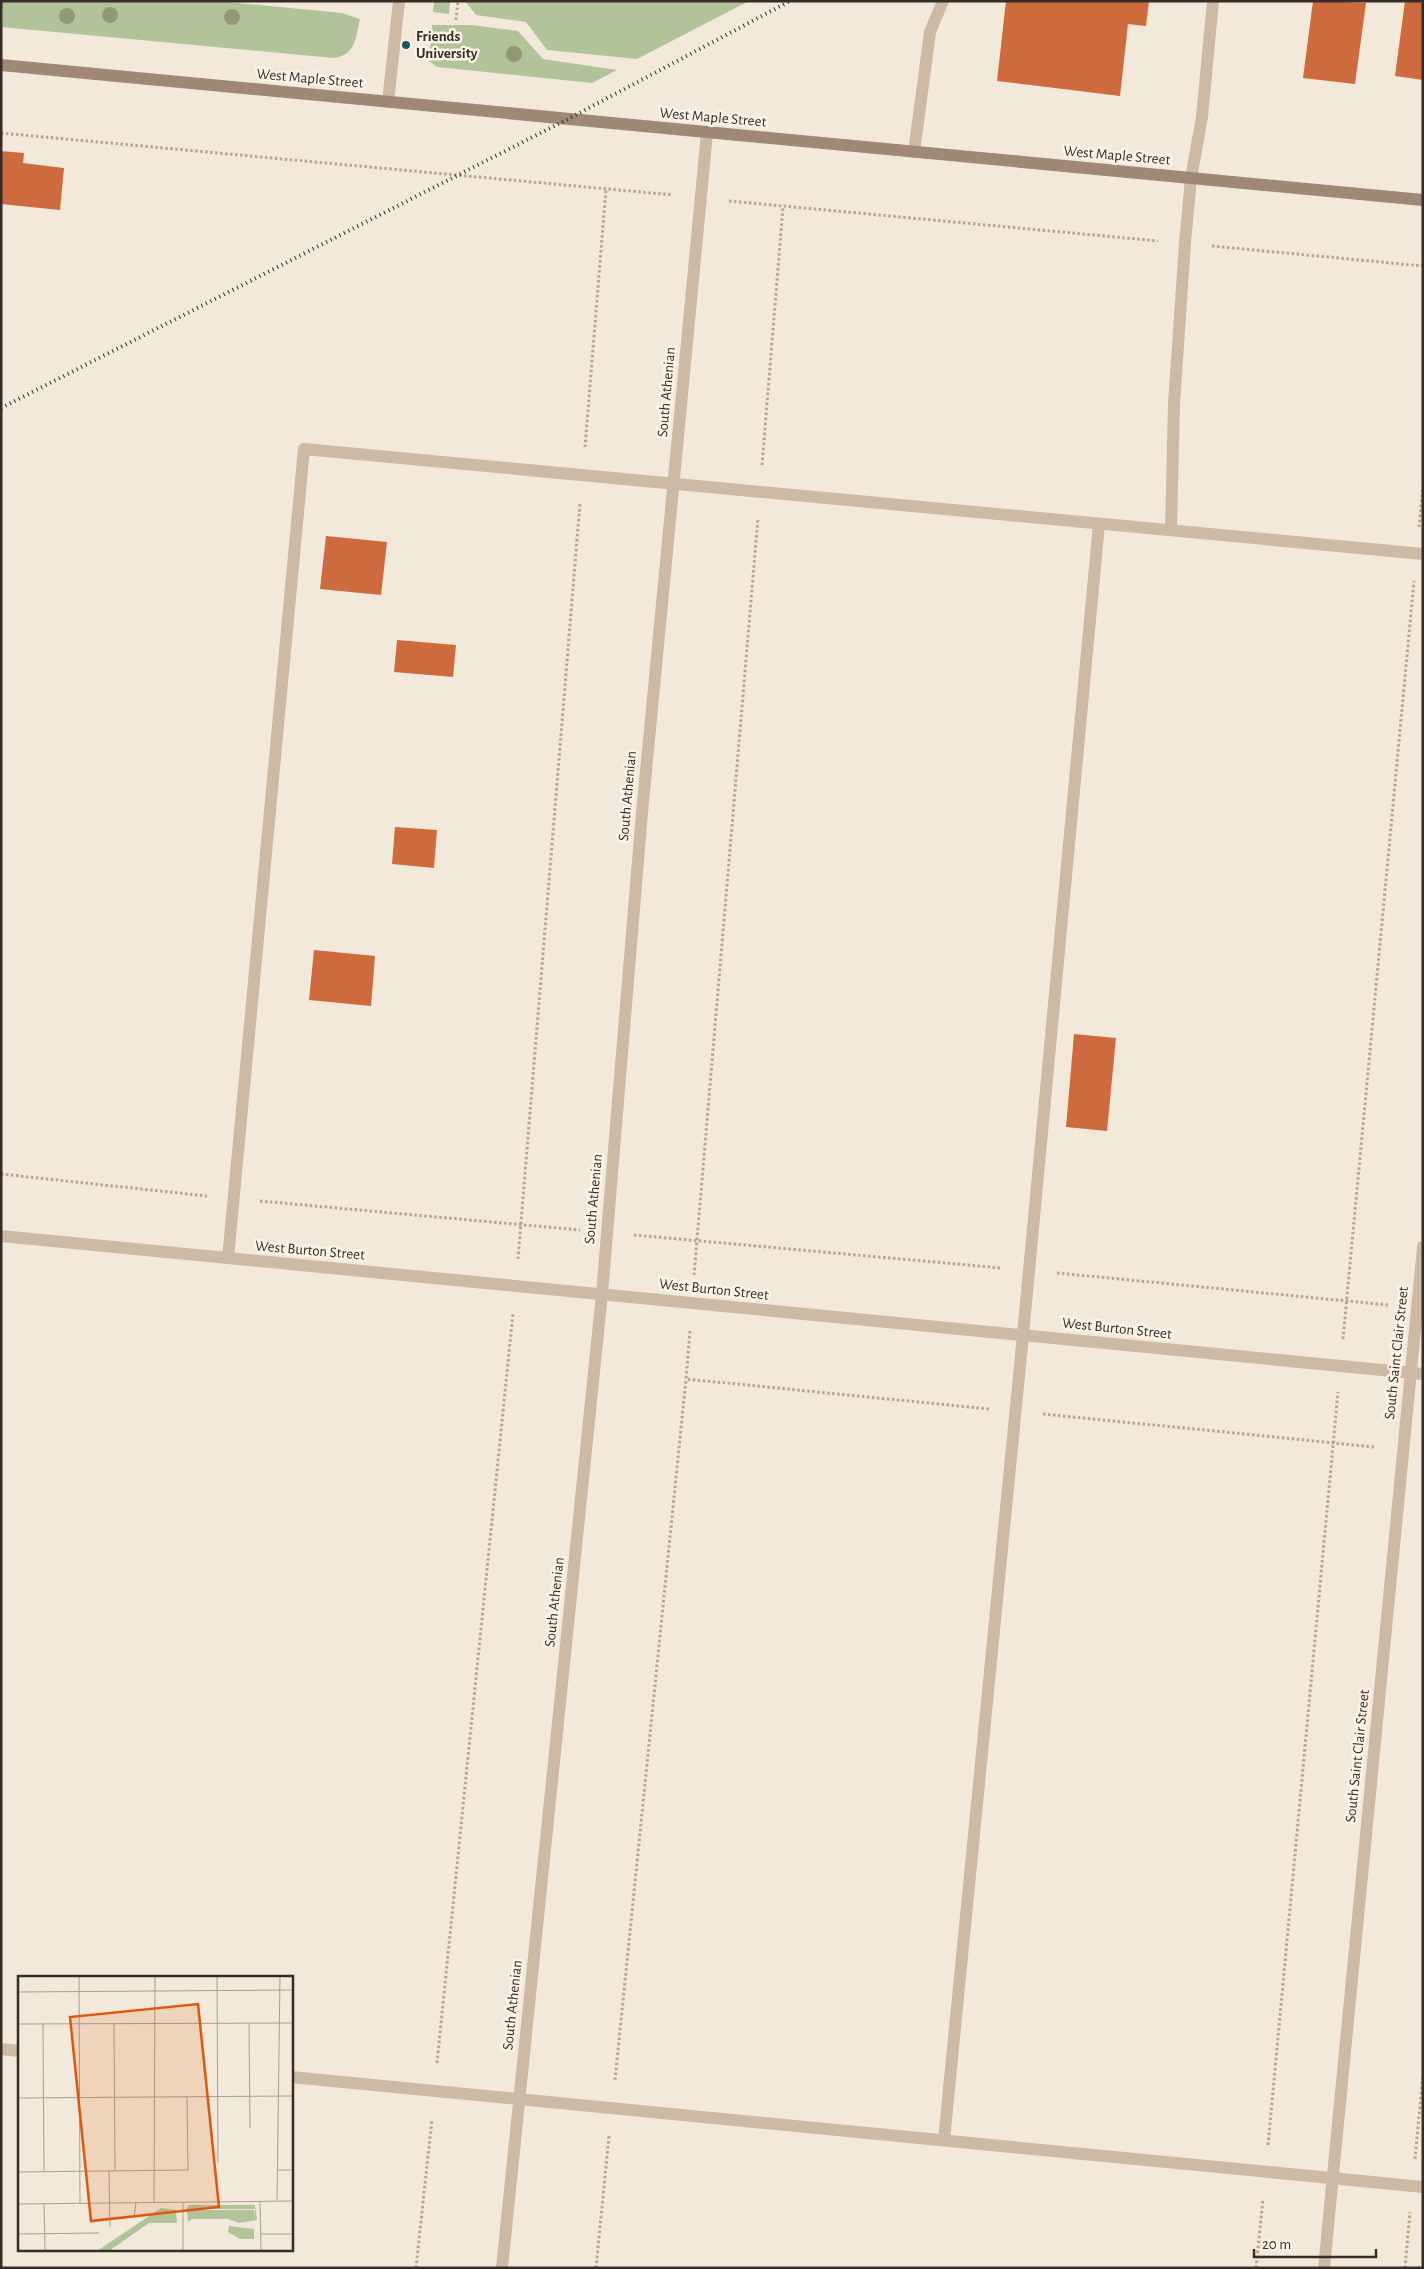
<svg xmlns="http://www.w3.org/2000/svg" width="1424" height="2269" font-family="'Alegreya Sans',sans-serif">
	<rect width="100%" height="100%" fill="#f3e9da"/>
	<!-- green -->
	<g fill="#b2c399">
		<path d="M 1,1 L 217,1 L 342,13 L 360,19 C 356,38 355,56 333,58 L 1,27 Z"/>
		<path d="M 434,1 L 450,1 L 449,14 L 433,12 Z"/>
		<path d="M 465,1 L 749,1 L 637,59 L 547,50 L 526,22 L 476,15 Z"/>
		<path d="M 432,25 L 472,25 L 518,31 L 543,59 L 617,70 L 592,83 L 437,67 L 429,61 Z"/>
	</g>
	<!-- building -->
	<g fill="#cd6a3e">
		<path d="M 1006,1 L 1149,1 L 1146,26 L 1128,24 L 1120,96 L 997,81 Z"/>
		<path d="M 1313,1 L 1366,3 L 1355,84 L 1303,78 Z"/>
		<path d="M 1405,1 L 1423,2 L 1423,80 L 1395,76 Z"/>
		<path d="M 1,151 L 24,153 L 23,163 L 64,168 L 60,210 L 1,204 Z"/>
		<path d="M 326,536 L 387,542 L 381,595 L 320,589 Z"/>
		<path d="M 397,640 L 456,645 L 453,677 L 394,672 Z"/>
		<path d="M 395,827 L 437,830 L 434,868 L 392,864 Z"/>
		<path d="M 314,950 L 375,956 L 371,1006 L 309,1000 Z"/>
		<path d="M 1074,1034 L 1116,1038 L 1107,1131 L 1066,1127 Z"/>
	</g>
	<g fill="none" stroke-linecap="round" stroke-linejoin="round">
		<!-- path -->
		<g stroke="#b8a48f" stroke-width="3" stroke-dasharray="2.5 2.5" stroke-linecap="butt">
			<path d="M 456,20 L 458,1"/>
			<path d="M 1,133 L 673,195"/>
			<path d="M 729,201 L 1158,241"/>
			<path d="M 1212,246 L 1423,266"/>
			<path d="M 585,447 L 606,189"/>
			<path d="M 762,465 L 783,207"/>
			<path d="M 1419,527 L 1423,485"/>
			<path d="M 1,1174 L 207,1196"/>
			<path d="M 260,1201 L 580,1230"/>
			<path d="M 634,1235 L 1001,1268"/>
			<path d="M 518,1259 L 580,503"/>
			<path d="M 1057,1273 L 1389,1305"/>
			<path d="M 694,1275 L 758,518"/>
			<path d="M 690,1331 L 686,1379 L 989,1409"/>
			<path d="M 1343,1339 L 1414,581"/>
			<path d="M 1043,1414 L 1375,1447"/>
			<path d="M 437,2063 L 513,1313"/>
			<path d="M 615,2080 L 686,1379"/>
			<path d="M 1268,2145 L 1338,1392"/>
			<path d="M 1415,2159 L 1423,2075"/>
			<path d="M 416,2268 L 432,2119"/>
			<path d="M 596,2268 L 609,2136"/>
			<path d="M 1256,2268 L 1263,2199"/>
			<path d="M 1405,2268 L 1410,2212"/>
		</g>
		<!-- lane -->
		<g stroke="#ccbaa5" stroke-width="12">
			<path d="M 914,152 L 930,32 L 943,1"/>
			<path d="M 1171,530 L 1174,404 L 1185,243 L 1191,178 L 1202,117 L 1213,1"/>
			<path d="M 228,1258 L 304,449 L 1423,554"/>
			<path d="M 1,2049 L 19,2051"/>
			<path d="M 291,2077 L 1423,2187"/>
			<path d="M 944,2140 L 1023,1335 L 1099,524"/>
		</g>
		<!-- street -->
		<g stroke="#ccbaa5" stroke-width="12">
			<path d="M 388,102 L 399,1"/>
			<path d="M 1,1236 L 1423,1374"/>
			<path d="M 502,2268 L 602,1294 L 642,813 L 707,133"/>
			<path d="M 1324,2268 L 1423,1247"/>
		</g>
		<!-- secondary -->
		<path stroke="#a08877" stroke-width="12" d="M 1,65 L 1423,200"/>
		<!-- rail -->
		<path stroke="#372d27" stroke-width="4" stroke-dasharray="1 4" stroke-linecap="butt" d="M 1,408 L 568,119 L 790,1"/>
	</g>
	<!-- trees -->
	<g fill="#929979">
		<circle cx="110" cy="15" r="8"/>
		<circle cx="67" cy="16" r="8"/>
		<circle cx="232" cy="17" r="8"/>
		<circle cx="514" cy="54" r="8"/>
	</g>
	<!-- markers -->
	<circle fill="#1a535c" stroke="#fbf3e7" stroke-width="2" cx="406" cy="45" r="5"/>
	<g text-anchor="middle" stroke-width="5" stroke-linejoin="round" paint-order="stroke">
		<!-- poi labels -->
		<g font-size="15" font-weight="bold" fill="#372d27" stroke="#fbf3e7" text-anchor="start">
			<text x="416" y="41">Friends<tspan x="416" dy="17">University</tspan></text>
		</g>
		<!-- street labels -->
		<g font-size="15" fill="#372d27" stroke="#fbf3e7">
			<text transform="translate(310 78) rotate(5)" y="5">West Maple Street</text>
			<text transform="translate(713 117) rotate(5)" y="5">West Maple Street</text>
			<text transform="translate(1117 155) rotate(5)" y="5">West Maple Street</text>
			<text transform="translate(666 392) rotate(-85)" y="5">South Athenian</text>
			<text transform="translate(627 796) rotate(-85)" y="5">South Athenian</text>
			<text transform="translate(593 1199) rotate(-85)" y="5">South Athenian</text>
			<text transform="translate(310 1250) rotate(5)" y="5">West Burton Street</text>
			<text transform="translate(714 1289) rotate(6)" y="5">West Burton Street</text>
			<text transform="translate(1117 1328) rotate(6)" y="5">West Burton Street</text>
			<text transform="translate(1396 1353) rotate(-84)" y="5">South Saint Clair Street</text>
			<text transform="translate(554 1602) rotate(-84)" y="5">South Athenian</text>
			<text transform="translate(1357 1756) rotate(-84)" y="5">South Saint Clair Street</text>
			<text transform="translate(512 2005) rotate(-84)" y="5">South Athenian</text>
		</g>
	</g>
	<!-- overview -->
	<g transform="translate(18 1976)">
		<rect width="275" height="275" fill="#f3e9da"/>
		<path d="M 171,229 L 237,229 L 239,244 L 221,247 L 210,243 L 174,243 L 170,246 L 169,234 L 236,234 L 236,242 L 237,233 L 168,233 ZM 143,232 L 158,234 L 159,247 L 131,247 L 91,275 L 79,275 ZM 211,250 L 236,253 L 236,263 L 222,263 L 210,256 Z" fill="#b2c399"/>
		<path fill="none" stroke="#a89e92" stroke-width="1" d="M 61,0 L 62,227M 199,0 L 200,187M 0,16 L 275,14M 231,47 L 232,152M 0,48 L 275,47M 25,48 L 26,195M 96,48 L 97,195M 0,122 L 275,120M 259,194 L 275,194M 91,195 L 92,251M 0,196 L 170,194 L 169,121M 242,225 L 243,275M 259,225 L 262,0M 136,226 L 137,0M 165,226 L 165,275M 26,227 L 27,275M 0,228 L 275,225M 116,242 L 118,226M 0,258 L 81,257M 243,258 L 275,258"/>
		<path fill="#df570d" fill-opacity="0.15" stroke="#df570d" stroke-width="2.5" d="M 180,28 L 201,231 L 73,245 L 52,41 Z"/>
		<rect width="275" height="275" fill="none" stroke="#372d27" stroke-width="2.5"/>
	</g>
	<!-- border -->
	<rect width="1424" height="2269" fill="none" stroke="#372d27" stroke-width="5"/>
	<!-- scale -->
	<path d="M1254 2249v8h122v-8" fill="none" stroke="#372d27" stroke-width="2.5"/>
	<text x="1262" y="2249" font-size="15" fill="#372d27" stroke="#fbf3e7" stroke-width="4" paint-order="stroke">20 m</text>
</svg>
